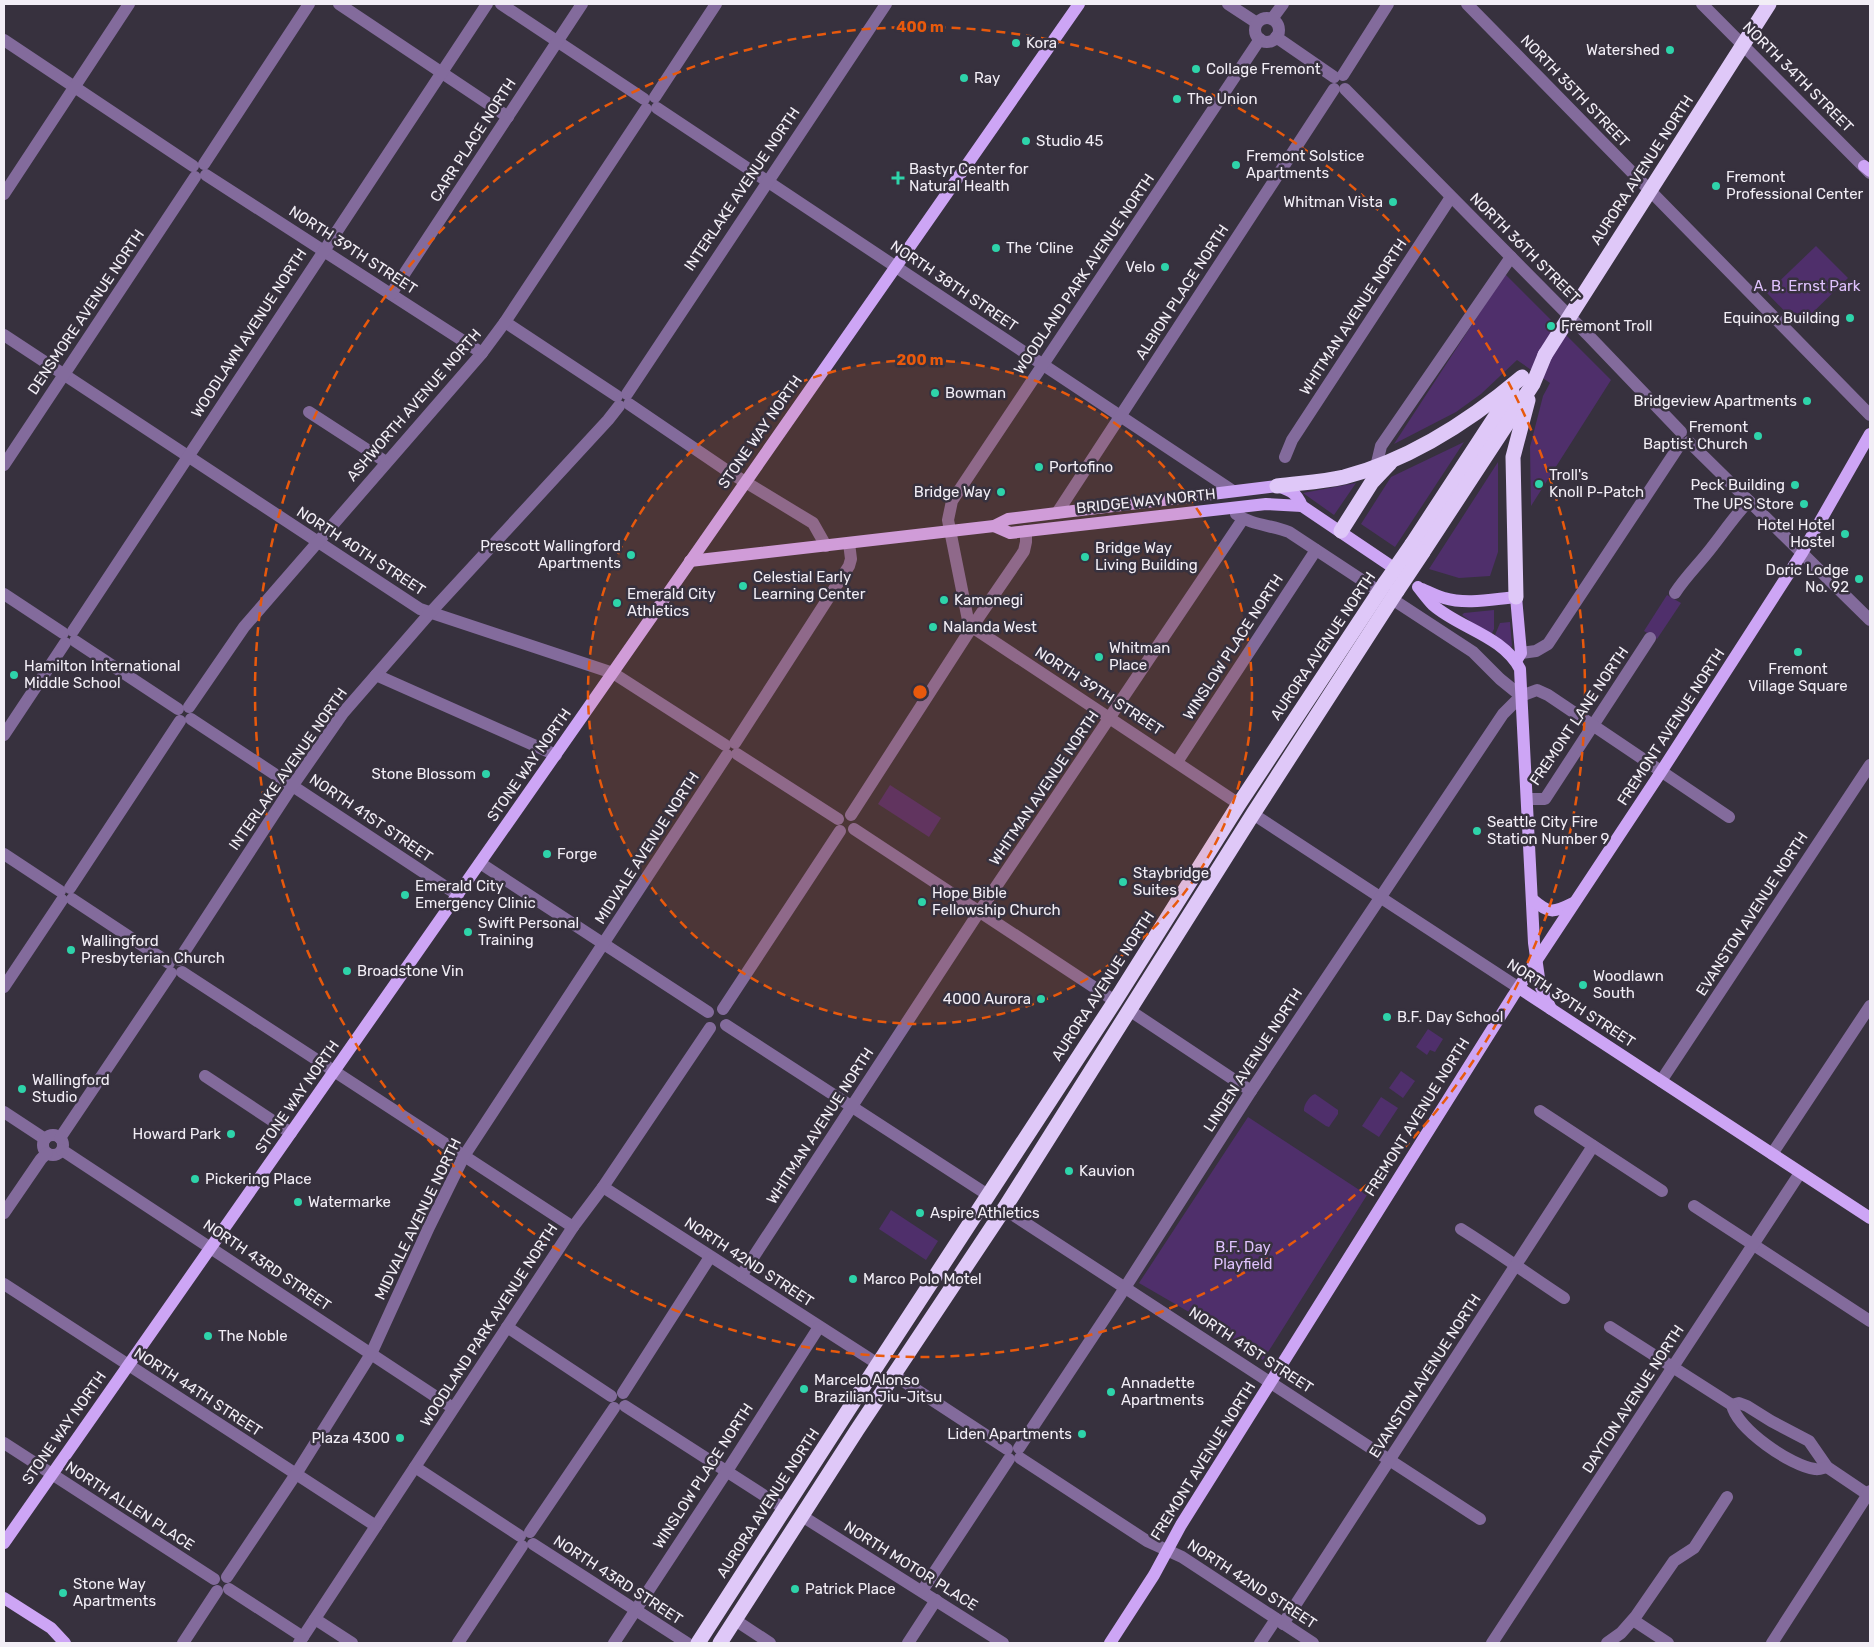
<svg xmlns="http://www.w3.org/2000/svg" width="1874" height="1647" font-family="Rubik,sans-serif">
	<rect width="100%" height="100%" fill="#37313e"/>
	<!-- green -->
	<g fill="#4f2f6b">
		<path d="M 1816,246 L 1848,278 L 1799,326 L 1767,293 Z"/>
		<path d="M 1505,274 L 1611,380 L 1531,506 L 1530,447 L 1543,396 L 1550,383 L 1517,360 L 1481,394 L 1456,412 L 1394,444 Z"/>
		<path d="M 1464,442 L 1395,547 L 1361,524 L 1391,477 Z"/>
		<path d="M 1498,462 L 1498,552 L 1490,576 L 1459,578 L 1429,569 Z"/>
		<path d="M 1356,483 L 1334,515 L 1303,493 Z"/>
		<path d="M 1667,595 L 1681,603 L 1657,639 L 1644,631 Z"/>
		<path d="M 1494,610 L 1494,629 L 1492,633 L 1488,634 L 1462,615 L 1464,613 Z"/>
		<path d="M 1510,622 L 1512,646 L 1511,647 L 1495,635 L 1500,623 Z"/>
		<path d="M 890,785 L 941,818 L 929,837 L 878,804 Z"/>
		<path d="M 1428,1029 L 1443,1039 L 1435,1052 L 1430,1050 L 1427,1055 L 1416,1047 Z"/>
		<path d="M 1401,1071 L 1415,1081 L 1403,1098 L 1389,1088 Z"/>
		<path d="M 1315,1094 L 1338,1110 L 1338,1114 L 1329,1127 L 1326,1126 L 1304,1111 C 1303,1106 1309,1096 1315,1094 Z"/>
		<path d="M 1381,1097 L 1398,1108 L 1379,1137 L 1362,1126 Z"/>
		<path d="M 1248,1117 L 1367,1195 L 1263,1360 L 1201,1319 L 1139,1283 Z"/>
		<path d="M 891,1210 L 938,1241 L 926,1260 L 879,1229 Z"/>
	</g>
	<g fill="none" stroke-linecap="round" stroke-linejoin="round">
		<!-- minor -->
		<g stroke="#836b9c" stroke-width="12">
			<path d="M 339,4 L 508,117"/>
			<path d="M 501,4 L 644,99"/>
			<path d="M 1228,4 L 1257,23"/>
			<path d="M 1467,4 L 1870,415"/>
			<path d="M 1702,4 L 1870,173"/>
			<circle cx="1267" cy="30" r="12"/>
			<path d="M 1272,19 L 1283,4"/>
			<path d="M 1276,37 L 1334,77"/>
			<path d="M 4,40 L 193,166"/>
			<path d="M 1343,75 L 1388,4"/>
			<path d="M 1345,89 L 1588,335 L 1681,432"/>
			<path d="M 655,97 L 716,4"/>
			<path d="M 657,108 L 1233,491"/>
			<path d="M 204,164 L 309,4"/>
			<path d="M 206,175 L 482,353"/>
			<path d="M 4,194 L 129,4"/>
			<path d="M 391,294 L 582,4"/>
			<path d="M 505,322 L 617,396"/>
			<path d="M 4,335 L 420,609 L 613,673 L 725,745"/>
			<path d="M 627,394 L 886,4"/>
			<path d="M 629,404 L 729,472 L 813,523 L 826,546"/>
			<path d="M 309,412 L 386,462"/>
			<path d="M 1689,442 L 1870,620"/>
			<path d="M 1285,457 L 1292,440 L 1451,197"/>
			<path d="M 4,465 L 195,177"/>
			<path d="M 1376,467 L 1381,446 L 1511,257"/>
			<path d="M 1057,513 L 1334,89"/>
			<path d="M 1236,514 C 1251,525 1271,525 1289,532 L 1380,592"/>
			<path d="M 1675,593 C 1686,576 1700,563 1712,547 C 1724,532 1735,515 1749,501"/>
			<path d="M 4,594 L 63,633"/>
			<path d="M 1392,599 L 1473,652 L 1500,679 L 1521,696"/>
			<path d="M 73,631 L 487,4"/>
			<path d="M 75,641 L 178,709"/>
			<path d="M 1521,653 L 1536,651 L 1548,644 L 1681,443"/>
			<path d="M 376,675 L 556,755"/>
			<path d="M 189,707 L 244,627 L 482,353 L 505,322 L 646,109"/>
			<path d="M 191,719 L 458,895"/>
			<path d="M 4,735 L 65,643"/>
			<path d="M 735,743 L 849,566 L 851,559 L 849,543"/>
			<path d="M 737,754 L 838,819"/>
			<path d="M 1177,762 L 1316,550"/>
			<path d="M 1528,799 L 1545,799 L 1650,638"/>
			<path d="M 1239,804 L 972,627 L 968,620 L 948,520 L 952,501 L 1260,39"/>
			<path d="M 1253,814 L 1519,988"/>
			<path d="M 851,815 L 972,627 L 1024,551 L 1026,542 L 1026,531"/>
			<path d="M 854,829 L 1115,1001"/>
			<path d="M 4,854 L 60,891"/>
			<path d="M 480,863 L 708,1012"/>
			<path d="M 70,888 L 180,721"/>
			<path d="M 72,899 L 169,963"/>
			<path d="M 179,960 L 293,785 L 343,713 L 430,613 L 608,420 L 619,406"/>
			<path d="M 182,972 L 573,1227"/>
			<path d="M 4,987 L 62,900"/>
			<path d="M 723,1009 L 840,831"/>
			<path d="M 1129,1010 L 1251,1091"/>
			<path d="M 726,1025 L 988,1195"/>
			<path d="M 205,1076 L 291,1133"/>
			<path d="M 1661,1081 L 1870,765"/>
			<path d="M 1540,1111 L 1662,1191"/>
			<path d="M 4,1112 L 45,1139"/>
			<circle cx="53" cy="1145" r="10"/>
			<path d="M 60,1138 L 171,973"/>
			<path d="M 62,1150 L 453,1408"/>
			<path d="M 1772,1154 L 1870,1006"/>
			<path d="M 603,1187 L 878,1364"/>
			<path d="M 1694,1206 L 1870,1321"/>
			<path d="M 1004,1209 L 1480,1519"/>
			<path d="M 4,1213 L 41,1159 L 47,1153"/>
			<path d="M 1461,1229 C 1496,1251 1529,1275 1564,1298"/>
			<path d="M 741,1276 L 979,912 L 1243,519"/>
			<path d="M 4,1284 L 376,1526"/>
			<path d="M 507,1327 L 611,1396"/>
			<path d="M 1610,1327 L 1732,1405 L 1739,1403 L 1747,1406 L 1771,1421 L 1809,1441 L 1827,1467 L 1870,1496"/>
			<path d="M 894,1375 L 1007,1449"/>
			<path d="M 623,1393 L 710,1257"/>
			<path d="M 1732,1405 C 1737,1429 1791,1466 1815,1469 C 1819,1470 1823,1468 1827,1467"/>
			<path d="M 625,1406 L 785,1509"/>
			<path d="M 4,1443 L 214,1579"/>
			<path d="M 1019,1448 L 1119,1297 L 1251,1091 L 1503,714 L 1521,696 L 1537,690 L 1548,695 L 1729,817"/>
			<path d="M 1020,1458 L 1147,1541 L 1182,1557 L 1313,1643"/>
			<path d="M 415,1467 L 520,1536"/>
			<path d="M 802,1516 L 1003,1643"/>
			<path d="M 530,1532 L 614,1408"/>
			<path d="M 533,1544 L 687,1643"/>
			<path d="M 227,1577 L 296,1474 L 371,1354 L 429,1227 L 464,1156 L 727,755"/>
			<path d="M 229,1589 L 303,1637"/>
			<path d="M 922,1591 L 1009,1459"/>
			<path d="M 315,1619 L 352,1643"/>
			<path d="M 735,1620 L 770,1643"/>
			<path d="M 1633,1620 L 1668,1643"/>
			<path d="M 1283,1624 L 1593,1146"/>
			<path d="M 183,1643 L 217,1591"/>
			<path d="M 299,1643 L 573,1227 L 603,1187 L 710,1028"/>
			<path d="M 458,1643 L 522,1546"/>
			<path d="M 614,1643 L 727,1471 L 819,1327"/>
			<path d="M 908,1643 L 936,1600"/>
			<path d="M 1260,1643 L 1276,1619"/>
			<path d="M 1492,1643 L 1800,1173"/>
			<path d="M 1607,1643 L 1621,1633 L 1636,1616 L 1674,1561 L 1694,1548 L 1727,1497"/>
			<path d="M 1772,1643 L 1870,1491"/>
		</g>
		<!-- major -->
		<g stroke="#cda5f5" stroke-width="12">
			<path d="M 1864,166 L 1870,171"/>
			<path d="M 994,526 L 1010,533 L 1266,504 L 1302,506"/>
			<path d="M 690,561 L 994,526 L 1008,519 L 1277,486 C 1291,491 1296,492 1302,506 L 1388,564"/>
			<path d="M 1418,587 C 1423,593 1428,600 1433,605 C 1459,628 1503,636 1520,669 L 1534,943 L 1540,985 L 1551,1009"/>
			<path d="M 1422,589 C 1429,592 1436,596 1444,598 C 1467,605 1493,599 1516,597 L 1521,653 L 1516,661"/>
			<path d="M 1532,899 C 1549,914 1553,913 1573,903"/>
			<path d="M 1519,988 L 1870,1218"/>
			<path d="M 4,1543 L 579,721 L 1079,4"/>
			<path d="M 4,1598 L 51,1628 L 65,1643"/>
			<path d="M 1110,1643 L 1154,1575 L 1181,1525 L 1513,996 L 1661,772 L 1802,553 L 1870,434"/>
		</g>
		<!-- highway -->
		<g stroke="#dfc8f8" stroke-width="15">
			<path d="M 1277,486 C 1299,483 1322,482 1344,477 C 1410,460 1471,420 1522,377"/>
			<path d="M 1341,531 L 1372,482 L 1390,463"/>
			<path d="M 1412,544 L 1512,391"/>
			<path d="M 1423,552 L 1533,384 L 1545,355"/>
			<path d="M 1516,597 L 1513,457 L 1528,400"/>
			<path d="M 698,1643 L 878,1364 L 1115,1001 L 1239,804 L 1385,583"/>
			<path d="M 720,1643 L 857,1430 L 1004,1209 L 1253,814 L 1397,591"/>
		</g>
		<!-- highway-bridge -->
		<g stroke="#dfc8f8" stroke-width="15">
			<path d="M 1545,355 L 1769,4"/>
			<path d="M 1385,583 L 1412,544"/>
			<path d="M 1397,591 L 1423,552"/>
		</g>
	</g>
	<!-- distance rings -->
	<circle cx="920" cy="692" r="332" fill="#e8590c" fill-opacity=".12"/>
	<g fill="none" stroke="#e8590c" stroke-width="2.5" stroke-dasharray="9 6">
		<circle cx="920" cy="692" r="332"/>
		<circle cx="920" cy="692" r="665"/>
	</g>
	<!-- markers -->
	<g fill="#2ed4aa" stroke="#37313e" stroke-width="2">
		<circle cx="1016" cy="43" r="5"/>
		<circle cx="1670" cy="50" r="5"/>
		<circle cx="1196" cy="69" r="5"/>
		<circle cx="964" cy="78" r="5"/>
		<circle cx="1177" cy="99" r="5"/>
		<circle cx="1026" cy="141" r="5"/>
		<circle cx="1236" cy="165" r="5"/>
		<path d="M895.5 170.5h5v5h5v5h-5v5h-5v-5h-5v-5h5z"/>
		<circle cx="1716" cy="186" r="5"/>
		<circle cx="1393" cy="202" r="5"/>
		<circle cx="996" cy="248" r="5"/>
		<circle cx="1165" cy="267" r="5"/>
		<circle cx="1850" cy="318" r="5"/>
		<circle cx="1551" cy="326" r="5"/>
		<circle cx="935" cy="393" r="5"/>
		<circle cx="1807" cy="401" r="5"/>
		<circle cx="1758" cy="436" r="5"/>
		<circle cx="1039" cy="467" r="5"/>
		<circle cx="1539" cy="484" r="5"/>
		<circle cx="1795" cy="485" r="5"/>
		<circle cx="1001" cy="492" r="5"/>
		<circle cx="1804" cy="504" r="5"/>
		<circle cx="1845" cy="534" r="5"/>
		<circle cx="631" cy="555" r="5"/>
		<circle cx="1085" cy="557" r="5"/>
		<circle cx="1859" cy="579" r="5"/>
		<circle cx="743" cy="586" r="5"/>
		<circle cx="944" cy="600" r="5"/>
		<circle cx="617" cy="603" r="5"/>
		<circle cx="933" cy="627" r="5"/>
		<circle cx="1798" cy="652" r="5"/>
		<circle cx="1099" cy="657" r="5"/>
		<circle cx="14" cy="675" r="5"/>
		<circle cx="486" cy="774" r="5"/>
		<circle cx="1477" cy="831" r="5"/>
		<circle cx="547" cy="854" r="5"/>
		<circle cx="1123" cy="882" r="5"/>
		<circle cx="405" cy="895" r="5"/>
		<circle cx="922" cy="902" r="5"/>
		<circle cx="468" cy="932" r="5"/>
		<circle cx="71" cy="950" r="5"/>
		<circle cx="347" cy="971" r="5"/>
		<circle cx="1583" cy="985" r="5"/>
		<circle cx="1041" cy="999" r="5"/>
		<circle cx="1387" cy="1017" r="5"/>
		<circle cx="22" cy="1089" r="5"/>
		<circle cx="231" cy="1134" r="5"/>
		<circle cx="1069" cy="1171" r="5"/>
		<circle cx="195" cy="1179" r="5"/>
		<circle cx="298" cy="1202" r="5"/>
		<circle cx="920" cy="1213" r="5"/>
		<circle cx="853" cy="1279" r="5"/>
		<circle cx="208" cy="1336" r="5"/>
		<circle cx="804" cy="1389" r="5"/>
		<circle cx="1111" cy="1392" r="5"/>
		<circle cx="1082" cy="1434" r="5"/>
		<circle cx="400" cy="1438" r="5"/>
		<circle cx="795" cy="1589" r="5"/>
		<circle cx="63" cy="1593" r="5"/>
	</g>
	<g text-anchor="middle" stroke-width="5" stroke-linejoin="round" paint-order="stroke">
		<!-- poi labels -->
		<g font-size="15" fill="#f2eef6" stroke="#37313e" text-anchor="start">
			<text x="1026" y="48">Kora</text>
			<text x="1660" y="55" text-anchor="end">Watershed</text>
			<text x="1206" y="74">Collage Fremont</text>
			<text x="974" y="83">Ray</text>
			<text x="1187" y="104">The Union</text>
			<text x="1036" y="146">Studio 45</text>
			<text x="1246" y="161">Fremont Solstice<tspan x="1246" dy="17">Apartments</tspan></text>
			<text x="909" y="174">Bastyr Center for<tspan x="909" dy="17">Natural Health</tspan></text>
			<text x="1726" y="182">Fremont<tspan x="1726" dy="17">Professional Center</tspan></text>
			<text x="1383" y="207" text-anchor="end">Whitman Vista</text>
			<text x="1006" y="253">The ‘Cline</text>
			<text x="1155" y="272" text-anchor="end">Velo</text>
			<text x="1840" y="323" text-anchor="end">Equinox Building</text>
			<text x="1561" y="331">Fremont Troll</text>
			<text x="945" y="398">Bowman</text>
			<text x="1797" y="406" text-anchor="end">Bridgeview Apartments</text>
			<text x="1748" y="432" text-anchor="end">Fremont<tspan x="1748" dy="17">Baptist Church</tspan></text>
			<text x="1049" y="472">Portofino</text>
			<text x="1549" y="480">Troll's<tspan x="1549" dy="17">Knoll P-Patch</tspan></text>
			<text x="1785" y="490" text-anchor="end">Peck Building</text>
			<text x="991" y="497" text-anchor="end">Bridge Way</text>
			<text x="1794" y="509" text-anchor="end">The UPS Store</text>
			<text x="1835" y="530" text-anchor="end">Hotel Hotel<tspan x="1835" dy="17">Hostel</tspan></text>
			<text x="621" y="551" text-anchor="end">Prescott Wallingford<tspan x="621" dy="17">Apartments</tspan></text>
			<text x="1095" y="553">Bridge Way<tspan x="1095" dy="17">Living Building</tspan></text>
			<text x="1849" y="575" text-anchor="end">Doric Lodge<tspan x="1849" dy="17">No. 92</tspan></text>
			<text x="753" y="582">Celestial Early<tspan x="753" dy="17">Learning Center</tspan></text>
			<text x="627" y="599">Emerald City<tspan x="627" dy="17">Athletics</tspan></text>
			<text x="954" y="605">Kamonegi</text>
			<text x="943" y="632">Nalanda West</text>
			<text x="1109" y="653">Whitman<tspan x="1109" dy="17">Place</tspan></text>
			<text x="24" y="671">Hamilton International<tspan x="24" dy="17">Middle School</tspan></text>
			<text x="1798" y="674" text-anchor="middle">Fremont<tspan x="1798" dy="17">Village Square</tspan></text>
			<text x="476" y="779" text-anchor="end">Stone Blossom</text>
			<text x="1487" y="827">Seattle City Fire<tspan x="1487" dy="17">Station Number 9</tspan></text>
			<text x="557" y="859">Forge</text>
			<text x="1133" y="878">Staybridge<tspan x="1133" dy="17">Suites</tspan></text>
			<text x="415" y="891">Emerald City<tspan x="415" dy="17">Emergency Clinic</tspan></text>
			<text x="932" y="898">Hope Bible<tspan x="932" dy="17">Fellowship Church</tspan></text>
			<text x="478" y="928">Swift Personal<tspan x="478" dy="17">Training</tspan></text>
			<text x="81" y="946">Wallingford<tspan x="81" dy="17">Presbyterian Church</tspan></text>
			<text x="357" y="976">Broadstone Vin</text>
			<text x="1593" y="981">Woodlawn<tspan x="1593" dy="17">South</tspan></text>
			<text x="1031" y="1004" text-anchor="end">4000 Aurora</text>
			<text x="1397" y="1022">B.F. Day School</text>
			<text x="32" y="1085">Wallingford<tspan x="32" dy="17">Studio</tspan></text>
			<text x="221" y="1139" text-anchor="end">Howard Park</text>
			<text x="1079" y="1176">Kauvion</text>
			<text x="205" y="1184">Pickering Place</text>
			<text x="308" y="1207">Watermarke</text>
			<text x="930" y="1218">Aspire Athletics</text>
			<text x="863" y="1284">Marco Polo Motel</text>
			<text x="218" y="1341">The Noble</text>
			<text x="814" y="1385">Marcelo Alonso<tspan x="814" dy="17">Brazilian Jiu-Jitsu</tspan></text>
			<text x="1121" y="1388">Annadette<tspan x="1121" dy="17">Apartments</tspan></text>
			<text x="1072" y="1439" text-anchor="end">Liden Apartments</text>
			<text x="390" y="1443" text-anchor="end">Plaza 4300</text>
			<text x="73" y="1589">Stone Way<tspan x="73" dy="17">Apartments</tspan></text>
			<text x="805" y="1594">Patrick Place</text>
		</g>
		<!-- street labels -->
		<g font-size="15" fill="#f2eef6" stroke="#37313e">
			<text transform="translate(1798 77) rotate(45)" y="5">NORTH 34TH STREET</text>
			<text transform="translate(1575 91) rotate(46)" y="5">NORTH 35TH STREET</text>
			<text transform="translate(473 140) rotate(-57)" y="5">CARR PLACE NORTH</text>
			<text transform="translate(1642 170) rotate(-57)" y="5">AURORA AVENUE NORTH</text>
			<text transform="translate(742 189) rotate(-56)" y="5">INTERLAKE AVENUE NORTH</text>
			<text transform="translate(1525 248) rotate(45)" y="5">NORTH 36TH STREET</text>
			<text transform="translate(353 250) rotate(33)" y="5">NORTH 39TH STREET</text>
			<text transform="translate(1084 274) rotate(-56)" y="5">WOODLAND PARK AVENUE NORTH</text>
			<text transform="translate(954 286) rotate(34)" y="5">NORTH 38TH STREET</text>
			<text transform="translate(1182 292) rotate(-57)" y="5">ALBION PLACE NORTH</text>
			<text transform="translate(86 312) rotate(-56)" y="5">DENSMORE AVENUE NORTH</text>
			<text transform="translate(1353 317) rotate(-57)" y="5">WHITMAN AVENUE NORTH</text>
			<text transform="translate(249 333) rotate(-57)" y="5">WOODLAWN AVENUE NORTH</text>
			<text transform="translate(414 405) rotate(-49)" y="5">ASHWORTH AVENUE NORTH</text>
			<text transform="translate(760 432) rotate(-55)" y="5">STONE WAY NORTH</text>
			<text transform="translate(1146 501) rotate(-6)" y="5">BRIDGE WAY NORTH</text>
			<text transform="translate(361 551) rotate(33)" y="5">NORTH 40TH STREET</text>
			<text transform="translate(1323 646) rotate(-56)" y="5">AURORA AVENUE NORTH</text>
			<text transform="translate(1233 647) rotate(-57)" y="5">WINSLOW PLACE NORTH</text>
			<text transform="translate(1099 691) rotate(33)" y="5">NORTH 39TH STREET</text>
			<text transform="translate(1579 716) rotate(-56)" y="5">FREMONT LANE NORTH</text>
			<text transform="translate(1671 727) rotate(-57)" y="5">FREMONT AVENUE NORTH</text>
			<text transform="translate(529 765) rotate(-55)" y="5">STONE WAY NORTH</text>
			<text transform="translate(288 769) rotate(-55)" y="5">INTERLAKE AVENUE NORTH</text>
			<text transform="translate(1044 788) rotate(-56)" y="5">WHITMAN AVENUE NORTH</text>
			<text transform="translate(371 818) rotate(34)" y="5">NORTH 41ST STREET</text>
			<text transform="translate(647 848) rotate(-57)" y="5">MIDVALE AVENUE NORTH</text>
			<text transform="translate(1752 914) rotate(-57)" y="5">EVANSTON AVENUE NORTH</text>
			<text transform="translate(1103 986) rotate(-57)" y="5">AURORA AVENUE NORTH</text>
			<text transform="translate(1571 1003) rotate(33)" y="5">NORTH 39TH STREET</text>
			<text transform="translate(1253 1060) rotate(-57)" y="5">LINDEN AVENUE NORTH</text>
			<text transform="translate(297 1097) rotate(-55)" y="5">STONE WAY NORTH</text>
			<text transform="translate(1417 1117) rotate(-58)" y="5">FREMONT AVENUE NORTH</text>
			<text transform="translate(820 1126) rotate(-57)" y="5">WHITMAN AVENUE NORTH</text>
			<text transform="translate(418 1219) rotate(-64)" y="5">MIDVALE AVENUE NORTH</text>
			<text transform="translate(749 1262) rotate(33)" y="5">NORTH 42ND STREET</text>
			<text transform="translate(267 1265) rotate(34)" y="5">NORTH 43RD STREET</text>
			<text transform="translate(489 1325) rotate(-57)" y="5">WOODLAND PARK AVENUE NORTH</text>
			<text transform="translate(1251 1350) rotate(33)" y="5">NORTH 41ST STREET</text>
			<text transform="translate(1425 1376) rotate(-57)" y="5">EVANSTON AVENUE NORTH</text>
			<text transform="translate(198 1392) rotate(33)" y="5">NORTH 44TH STREET</text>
			<text transform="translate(1633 1399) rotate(-57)" y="5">DAYTON AVENUE NORTH</text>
			<text transform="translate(64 1428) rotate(-55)" y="5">STONE WAY NORTH</text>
			<text transform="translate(1203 1461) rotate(-58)" y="5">FREMONT AVENUE NORTH</text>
			<text transform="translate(703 1476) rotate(-57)" y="5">WINSLOW PLACE NORTH</text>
			<text transform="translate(768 1503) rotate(-57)" y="5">AURORA AVENUE NORTH</text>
			<text transform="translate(130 1506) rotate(33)" y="5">NORTH ALLEN PLACE</text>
			<text transform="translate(911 1566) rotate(32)" y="5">NORTH MOTOR PLACE</text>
			<text transform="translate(618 1580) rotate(33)" y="5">NORTH 43RD STREET</text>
			<text transform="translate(1252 1584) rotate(33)" y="5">NORTH 42ND STREET</text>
		</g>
		<!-- park labels -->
		<g font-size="15" fill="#dfc2fd" stroke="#37313e">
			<text x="1807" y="291">A. B. Ernst Park</text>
			<text x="1243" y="1252">B.F. Day<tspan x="1243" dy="17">Playfield</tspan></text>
		</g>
	</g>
	<circle cx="920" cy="692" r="8" fill="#e8590c" stroke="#37313e" stroke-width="2.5"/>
	<g font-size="15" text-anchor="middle" font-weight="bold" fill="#e8590c" stroke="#37313e" stroke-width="5" stroke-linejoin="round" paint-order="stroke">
		<text x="920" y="32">400 m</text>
		<text x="920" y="365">200 m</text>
	</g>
	<!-- border -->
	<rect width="1874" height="1647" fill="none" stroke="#f2eef6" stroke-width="10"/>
</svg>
